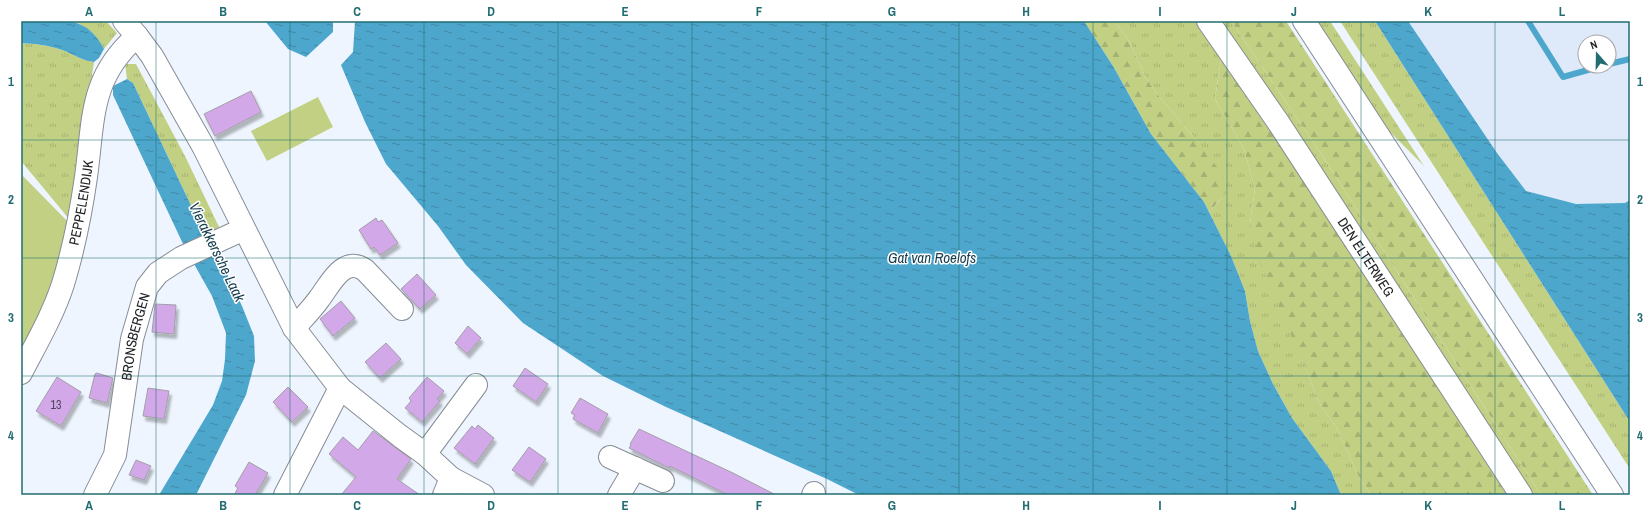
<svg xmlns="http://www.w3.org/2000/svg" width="1651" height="516" font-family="'Archivo Narrow',sans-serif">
	<defs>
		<pattern id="grass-tufts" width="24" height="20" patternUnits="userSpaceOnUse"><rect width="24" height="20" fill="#c2d084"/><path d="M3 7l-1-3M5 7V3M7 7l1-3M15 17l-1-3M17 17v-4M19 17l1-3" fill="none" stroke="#a6b272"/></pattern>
		<pattern id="forest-firs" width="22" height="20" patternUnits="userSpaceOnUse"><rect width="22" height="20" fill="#c2d084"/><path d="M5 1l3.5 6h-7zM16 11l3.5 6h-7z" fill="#a6b272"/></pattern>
		<pattern id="water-ripples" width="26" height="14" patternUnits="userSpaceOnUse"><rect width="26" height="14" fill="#4da7cd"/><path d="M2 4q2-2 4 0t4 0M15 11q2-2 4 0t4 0" fill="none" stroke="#4088a6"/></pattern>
		<filter id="shadow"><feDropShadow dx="2.5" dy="4.5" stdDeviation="1" flood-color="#0004"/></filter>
	</defs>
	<rect width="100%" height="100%" fill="#eff5ff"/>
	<!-- built -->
	<path fill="#dee9f9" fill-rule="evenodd" d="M 1403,21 L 1630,21 L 1630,387 ZM 1585,42 L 1609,42 L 1609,66 L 1585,66 Z"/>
	<!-- grass -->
	<g fill="url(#grass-tufts)">
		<path d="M 74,21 L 106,21 L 117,33 L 104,49 C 95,33 89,29 74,21 Z"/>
		<path d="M 1114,21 L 1198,21 L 1221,58 L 1215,99 L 1244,149 L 1255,189 L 1250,223 L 1319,403 L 1336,427 L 1359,477 L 1371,495 L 1341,495 L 1331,471 L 1292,418 L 1273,384 L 1258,351 L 1250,321 L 1245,291 L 1231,256 L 1209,212 L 1228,191 L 1198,142 L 1161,99 L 1146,78 L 1128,39 Z"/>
		<path d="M 1220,21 L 1231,21 L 1320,152 L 1541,495 L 1532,495 L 1312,155 Z"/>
		<path d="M 1317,21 L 1330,21 L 1424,166 L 1388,130 Z"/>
		<path d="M 1340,21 L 1375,21 L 1630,422 L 1630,469 Z"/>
		<path d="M 21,43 C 35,44 48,45 62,50 C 73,54 83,61 94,62 L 70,220 L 21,161 Z"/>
		<path d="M 125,64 L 136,64 L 186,158 L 219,227 L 205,235 L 133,83 L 127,79 Z"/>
	</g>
	<!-- forest -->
	<g fill="url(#forest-firs)">
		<path d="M 1084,21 L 1114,21 L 1128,39 L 1146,78 L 1161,99 L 1198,142 L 1221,172 L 1228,191 L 1209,212 L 1204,202 L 1151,134 L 1113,66 Z"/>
		<path d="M 1231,21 L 1286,21 L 1593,495 L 1541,495 L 1320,152 Z"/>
		<path d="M 1221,58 L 1349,249 L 1507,495 L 1371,495 L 1359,477 L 1336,427 L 1319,403 L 1302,359 L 1260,263 L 1250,223 L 1255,189 L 1244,149 L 1215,99 Z"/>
	</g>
	<!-- green -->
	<g fill="#c2d084">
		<path d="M 318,97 L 333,127 L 267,161 L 251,131 Z"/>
		<path d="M 21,174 L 70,224 L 57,286 L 21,350 Z"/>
	</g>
	<!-- water -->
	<g fill="url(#water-ripples)">
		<path d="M 21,21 C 57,21 85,12 104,49 L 99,58 L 94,62 C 83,61 73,54 62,50 C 48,45 35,44 21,43 Z"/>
		<path d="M 265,21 L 333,21 L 333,32 L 306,57 L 288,49 Z"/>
		<path d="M 355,21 L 1084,21 L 1113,66 L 1151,134 L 1204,202 L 1231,256 L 1245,291 L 1250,321 L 1258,351 L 1273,384 L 1292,418 L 1331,471 L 1341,495 L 859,495 L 827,479 L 666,407 L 603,376 L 523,323 L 466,265 L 438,226 L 386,164 L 365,122 L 341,65 L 353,52 Z"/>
		<path d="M 1375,21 L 1408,21 L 1497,153 L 1526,191 L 1576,204 L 1625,203 L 1630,200 L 1630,422 Z"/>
		<path d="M 127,79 L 133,83 L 205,235 L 220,259 L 242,306 L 254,336 L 255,361 L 246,395 L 196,495 L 159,495 L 213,405 L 222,381 L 225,359 L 226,333 L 212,296 L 184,246 L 113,95 L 113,86 Z"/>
	</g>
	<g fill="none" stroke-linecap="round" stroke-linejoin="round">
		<!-- stream -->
		<g stroke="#4da7cd" stroke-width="6">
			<path d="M 1528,21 L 1563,77 L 1602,66"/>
			<path d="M 1609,64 L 1630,59"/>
		</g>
	</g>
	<!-- building -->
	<g fill="#d2a8e9" stroke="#a39ea7" filter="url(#shadow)">
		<path d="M 251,91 L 261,112 L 215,136 L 204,114 Z"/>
		<path d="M 376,218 L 378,222 L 382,220 L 398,243 L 380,255 L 374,247 L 371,249 L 359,230 Z"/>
		<path d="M 417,274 L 436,295 L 420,309 L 401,289 Z"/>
		<path d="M 341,301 L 355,318 L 333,336 L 320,319 Z"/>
		<path d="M 155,304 L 176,305 L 174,334 L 152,332 Z"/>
		<path d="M 468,326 L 481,338 L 467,354 L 455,343 Z"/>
		<path d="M 386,343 L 401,359 L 380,378 L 365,362 Z"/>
		<path d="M 525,368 L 548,384 L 536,402 L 513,386 Z"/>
		<path d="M 97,373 L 113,378 L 107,403 L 89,398 L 95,374 Z"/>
		<path d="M 57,377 L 81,392 L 61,426 L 36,411 Z"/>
		<path d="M 427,377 L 444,391 L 437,399 L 440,401 L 422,422 L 405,408 L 411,401 L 409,398 Z"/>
		<path d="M 288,387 L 308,407 L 292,422 L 273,402 Z"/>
		<path d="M 148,388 L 169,391 L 164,419 L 143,416 Z"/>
		<path d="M 580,398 L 608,414 L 598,433 L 573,419 L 575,415 L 571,413 Z"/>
		<path d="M 478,425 L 494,438 L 475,464 L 454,448 L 472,426 L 475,429 Z"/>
		<path d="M 639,429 L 733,473 L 776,495 L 728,495 L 670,466 L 669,468 L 629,448 L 631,445 L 630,444 Z"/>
		<path d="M 373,431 L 411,459 L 397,479 L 420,495 L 341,495 L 356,477 L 329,454 L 343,437 L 358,450 Z"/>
		<path d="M 529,447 L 546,459 L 530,482 L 512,470 Z"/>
		<path d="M 136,460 L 151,466 L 144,480 L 129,475 Z"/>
		<path d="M 249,462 L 268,473 L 255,495 L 234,495 L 238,488 L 235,486 Z"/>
	</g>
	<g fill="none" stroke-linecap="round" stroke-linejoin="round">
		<defs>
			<g id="minor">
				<path d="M 124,21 L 137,36 L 152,56 L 203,146 L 294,328 L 340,388 L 400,436 L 425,454 L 451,478 L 483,495"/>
				<path id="s1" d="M 1208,21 L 1278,122 L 1521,495"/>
				<path d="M 294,328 C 303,318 312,309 319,299 C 330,285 343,255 365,270 L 402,309"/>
				<path id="s2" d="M 21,373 C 36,344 53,315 63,284 C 73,251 81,212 86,177 C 94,120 89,78 137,36"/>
				<path d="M 425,454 L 476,385"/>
				<path d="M 610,457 L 663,481"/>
				<path id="s3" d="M 95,495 L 115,455 L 132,339 L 147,287 L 158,273 L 181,258 L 244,229"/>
				<path d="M 285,495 L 340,388"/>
				<path d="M 444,495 L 451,478"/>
				<path d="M 619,495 L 635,468"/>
				<path d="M 813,495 L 814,493"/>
			</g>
			<path id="major" d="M 1304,21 L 1612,495"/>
		</defs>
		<!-- minor casing -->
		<use href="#minor" stroke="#878d95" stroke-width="24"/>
		<!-- major casing -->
		<use href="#major" stroke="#878d95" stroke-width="24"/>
		<!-- minor -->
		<use href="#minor" stroke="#fff" stroke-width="22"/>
		<!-- major -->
		<use href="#major" stroke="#fff" stroke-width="22"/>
	</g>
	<!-- grid -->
	<path fill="none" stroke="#226d72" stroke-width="1" stroke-opacity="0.55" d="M 156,21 L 156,495M 290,21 L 290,495M 424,21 L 424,495M 558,21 L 558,495M 692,21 L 692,495M 826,21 L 826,495M 959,21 L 959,495M 1093,21 L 1093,495M 1227,21 L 1227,495M 1361,21 L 1361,495M 1495,21 L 1495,495M 21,140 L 1630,140M 21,258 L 1630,258M 21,376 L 1630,376"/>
	<g text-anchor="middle" stroke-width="3" stroke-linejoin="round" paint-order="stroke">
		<!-- number labels -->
		<g font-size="12" fill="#4e4558">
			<text x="56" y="409">13</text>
		</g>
		<!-- street labels -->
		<g font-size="14" fill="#222427" stroke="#fff">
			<text dy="5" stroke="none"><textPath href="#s2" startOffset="182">PEPPELENDIJK</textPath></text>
			<text dy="5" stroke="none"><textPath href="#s1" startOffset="284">DEN ELTERWEG</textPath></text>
			<text dy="5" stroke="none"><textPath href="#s3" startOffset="165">BRONSBERGEN</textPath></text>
		</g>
		<!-- water labels -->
		<g font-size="15" font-style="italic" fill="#163e4f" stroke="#fff">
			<text transform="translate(217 252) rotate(64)" y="5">Vierakkersche Laak</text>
			<text x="932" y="263">Gat van Roelofs</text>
		</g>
	</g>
	<!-- border -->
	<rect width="1651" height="516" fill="none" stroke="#ffffff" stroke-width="44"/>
	<!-- north arrow -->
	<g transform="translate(1597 54) rotate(340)"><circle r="19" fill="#ffffff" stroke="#a7a7a9"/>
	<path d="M0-3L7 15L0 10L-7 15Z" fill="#226d72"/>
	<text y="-6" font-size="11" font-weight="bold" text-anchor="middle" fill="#222427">N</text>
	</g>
	<rect x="22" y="22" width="1607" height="472" fill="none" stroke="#226d72" stroke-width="1.5"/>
	<g font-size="13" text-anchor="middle" font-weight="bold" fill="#226d72">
		<text x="89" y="16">A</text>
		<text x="223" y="16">B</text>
		<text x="357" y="16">C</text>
		<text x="491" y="16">D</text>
		<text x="625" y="16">E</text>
		<text x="759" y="16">F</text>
		<text x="892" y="16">G</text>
		<text x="1026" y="16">H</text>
		<text x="1160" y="16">I</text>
		<text x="1294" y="16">J</text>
		<text x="1428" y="16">K</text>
		<text x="1562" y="16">L</text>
		<text x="11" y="86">1</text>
		<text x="1640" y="86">1</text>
		<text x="11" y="204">2</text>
		<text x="1640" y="204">2</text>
		<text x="11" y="322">3</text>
		<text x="1640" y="322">3</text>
		<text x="11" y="440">4</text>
		<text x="1640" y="440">4</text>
		<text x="89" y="510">A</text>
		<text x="223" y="510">B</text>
		<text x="357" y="510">C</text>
		<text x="491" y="510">D</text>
		<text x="625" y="510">E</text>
		<text x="759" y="510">F</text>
		<text x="892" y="510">G</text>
		<text x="1026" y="510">H</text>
		<text x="1160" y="510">I</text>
		<text x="1294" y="510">J</text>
		<text x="1428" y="510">K</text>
		<text x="1562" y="510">L</text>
	</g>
</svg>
